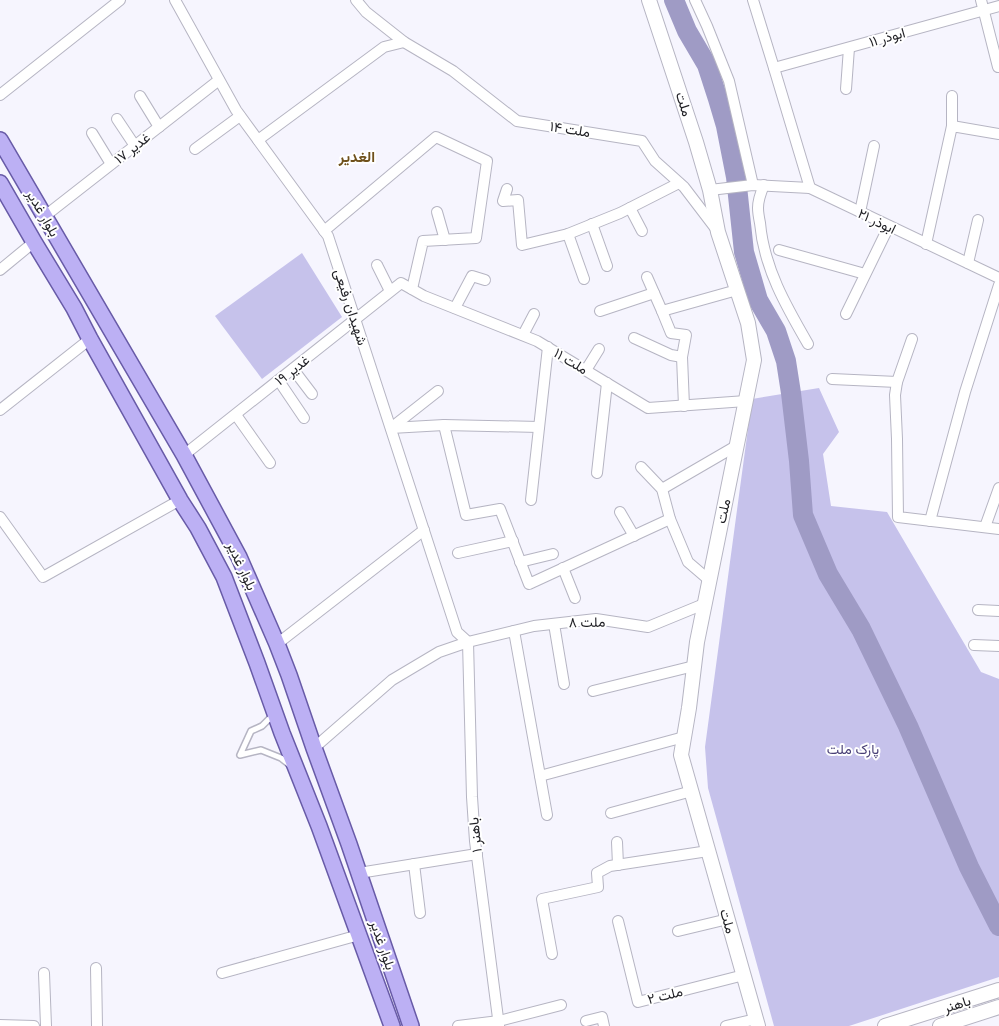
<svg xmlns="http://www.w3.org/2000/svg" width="999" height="1026" font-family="'Noto Sans',Vazirmatn,sans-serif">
	<rect width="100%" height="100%" fill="#f6f5fe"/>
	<!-- green -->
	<g fill="#c6c2eb">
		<path d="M 302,253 L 342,317 L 262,379 L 215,316 Z"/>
		<path d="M 819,388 L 839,432 L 823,454 L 831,506 L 887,512 L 981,672 L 999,679 L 999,977 L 849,1026 L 774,1026 L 708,788 L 705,747 L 752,399 Z"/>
	</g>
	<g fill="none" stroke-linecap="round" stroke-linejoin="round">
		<!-- river -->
		<path stroke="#9f9bc5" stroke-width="20" d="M 674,0 L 687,31 L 707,65 L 718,99 L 726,126 L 736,177 L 744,252 L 758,300 L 776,331 L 786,361 L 791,393 L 799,461 L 803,515 L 828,574 L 861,629 L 908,726 L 969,867 L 999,926"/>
		<defs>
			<path id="service" d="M 273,715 L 262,726 L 251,731 L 240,755 L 261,750 L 281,758 L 291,766"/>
			<g id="minor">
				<path d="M 175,0 L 236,110 L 328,236 L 457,632 L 468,642"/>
				<path d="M 356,0 L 366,12 L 404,42 L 453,71 L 517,121 L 642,141 L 655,161 L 684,187 L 716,229"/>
				<path d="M 695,0 L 707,26 L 729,81 L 753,185"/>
				<path d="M 753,0 L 774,68 L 810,188"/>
				<path d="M 981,0 L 998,67"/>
				<path d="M 774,68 L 999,6"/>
				<path d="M 846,89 L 849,48"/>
				<path d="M 0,95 L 120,0"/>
				<path d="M 140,96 L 159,127"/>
				<path d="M 117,119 L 135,146"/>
				<path d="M 952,126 L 952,96"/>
				<path d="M 92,133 L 111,164"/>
				<path d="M 258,140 L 384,47 L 404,42"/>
				<path d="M 195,149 L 240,116"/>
				<path d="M 764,185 C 761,192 758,200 758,208 C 758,213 759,218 760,223 C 764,268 786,306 808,344"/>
				<path d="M 507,189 L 503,201 L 518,200 L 522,245 L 568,234 L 620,213 L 679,183"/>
				<path d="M 710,190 L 753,185 L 810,188 L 999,278"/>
				<path d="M 630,208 L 642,231"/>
				<path d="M 437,212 L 445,240"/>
				<path d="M 860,212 L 874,146"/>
				<path d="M 45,216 L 219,80"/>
				<path d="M 592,224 L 607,266"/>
				<path d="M 324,231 L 436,137 L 487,161 L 476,238 L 423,241 L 412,289"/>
				<path d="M 568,234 L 584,279"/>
				<path d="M 926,244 L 952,126 L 999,134"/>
				<path d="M 779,250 L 865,274"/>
				<path d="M 968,263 L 978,220"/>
				<path d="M 377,265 L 390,291"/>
				<path d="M 0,270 L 34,242"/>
				<path d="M 647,277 L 662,311 L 737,290"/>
				<path d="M 455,308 L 472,276 L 485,280"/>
				<path d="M 600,311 L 654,293"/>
				<path d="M 662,311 L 671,333 L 686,335 L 682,357 L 684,406"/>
				<path d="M 846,314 L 889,226"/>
				<path d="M 523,335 L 534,314"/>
				<path d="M 634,338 L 671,355 L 682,357"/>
				<path d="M 912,339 L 897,382 L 895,395 L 897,439 L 898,517 L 999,529"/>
				<path d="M 293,369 L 312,394"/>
				<path d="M 586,370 L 599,349"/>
				<path d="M 832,379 L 897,382"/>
				<path d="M 279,381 L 304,418"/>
				<path d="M 0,410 L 90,339"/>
				<path d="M 236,415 L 270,463"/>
				<path d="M 444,425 L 466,515 L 500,509 L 529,584 L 670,519"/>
				<path d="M 391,428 L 444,425 L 539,427"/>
				<path d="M 391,428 L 438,391"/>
				<path d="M 184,455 L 401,283 L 424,296 L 537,341 L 648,408 L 746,401"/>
				<path d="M 641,467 L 662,489 L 670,519 L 688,562 L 709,580"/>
				<path d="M 597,473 L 607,383"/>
				<path d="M 662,489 L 736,446"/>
				<path d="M 531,500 L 548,347"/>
				<path d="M 620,512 L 634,536"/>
				<path d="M 0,517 L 43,577 L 180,500"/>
				<path d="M 930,521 L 965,392 L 999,285"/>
				<path d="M 985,527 L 999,488"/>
				<path d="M 458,553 L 513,541"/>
				<path d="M 520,562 L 553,554"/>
				<path d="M 563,568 L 575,598"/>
				<path d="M 978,610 L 999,611"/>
				<path d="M 554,624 L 564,684"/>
				<path d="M 514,631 L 547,815"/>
				<path d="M 468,642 L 472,797 L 475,841 L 499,1026"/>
				<path d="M 277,644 L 424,530"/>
				<path d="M 974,645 L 999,646"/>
				<path d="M 593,691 L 694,666"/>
				<path d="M 314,748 L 392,680 L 439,652 L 468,642 L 534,626 L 596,619 L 648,627 L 704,604"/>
				<path d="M 540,776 L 684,737"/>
				<path d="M 611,813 L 692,791"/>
				<path d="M 617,842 L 618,865"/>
				<path d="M 414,864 L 420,913"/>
				<path d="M 359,873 L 477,854"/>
				<path d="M 618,921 L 638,1002 L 744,975"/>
				<path d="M 678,931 L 728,919"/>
				<path d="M 552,954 L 542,899 L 598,887 L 597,873 L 610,866 L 708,851"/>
				<path d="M 96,968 L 97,1026"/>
				<path d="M 44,973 L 46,1026"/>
				<path d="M 222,973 L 359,935"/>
				<path d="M 586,1021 L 602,1017 L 604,1026"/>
				<path d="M 0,1025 L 34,1026"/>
				<path d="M 458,1026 L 499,1021 L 561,1005"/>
				<path d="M 726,1026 L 756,1019"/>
			</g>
			<g id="secondary">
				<path d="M 649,0 L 696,142 L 710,190 L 718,232 L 748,323 L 754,360 L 697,642 L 689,708 L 681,755 L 758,1026"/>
				<path d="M 885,1026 L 999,990"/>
				<path d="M 940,1026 L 999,1007"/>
			</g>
			<g id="primary">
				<path d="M 0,140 L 184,455 L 239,557 L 277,644 L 289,675 L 314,748 L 349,844 L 411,1026"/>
				<path d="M 0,183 L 34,242 L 74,308 L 90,339 L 180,500 L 198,528 L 224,577 L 257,663 L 282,733 L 319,826 L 392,1026"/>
			</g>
		</defs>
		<!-- service casing -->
		<use href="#service" stroke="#b6b5c3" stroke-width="8"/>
		<!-- minor casing -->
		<use href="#minor" stroke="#b6b5c3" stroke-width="12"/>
		<!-- secondary casing -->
		<use href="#secondary" stroke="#b6b5c3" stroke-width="16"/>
		<!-- primary casing -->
		<use href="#primary" stroke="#685ba7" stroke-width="18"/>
		<!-- service -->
		<use href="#service" stroke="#fff" stroke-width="5"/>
		<!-- minor -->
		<use href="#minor" stroke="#fff" stroke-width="10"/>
		<!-- secondary -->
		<use href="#secondary" stroke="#fff" stroke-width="14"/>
		<!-- primary -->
		<use href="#primary" stroke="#bcb0f4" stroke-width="15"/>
	</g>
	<g text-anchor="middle" stroke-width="4" stroke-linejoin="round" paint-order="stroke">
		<!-- street labels -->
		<g font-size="14" fill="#1f1f24" stroke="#fff">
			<text transform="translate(887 37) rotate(-16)" y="5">ابوذر ۱۱</text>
			<text transform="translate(684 104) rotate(72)" y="5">ملت</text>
			<text transform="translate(570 129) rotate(9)" y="5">۱۴ ملت</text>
			<text transform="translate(132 148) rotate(-38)" y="5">۱۷ غدیر</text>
			<text transform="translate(43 213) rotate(60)" y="5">بلوار غدیر</text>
			<text transform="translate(877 221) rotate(26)" y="5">۲۱ ابوذر</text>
			<text transform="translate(351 307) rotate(72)" y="5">شهیدان رفیعی</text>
			<text transform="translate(571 361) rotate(31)" y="5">۱۱ ملت</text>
			<text transform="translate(292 370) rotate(-38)" y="5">۱۹ غدیر</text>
			<text transform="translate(723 511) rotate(-78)" y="5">ملت</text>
			<text transform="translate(242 566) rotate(65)" y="5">بلوار غدیر</text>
			<text transform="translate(587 622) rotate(-1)" y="5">۸ ملت</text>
			<text transform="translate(475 835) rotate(-96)" y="5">باهنر ۱</text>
			<text transform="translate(728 921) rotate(74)" y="5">ملت</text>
			<text transform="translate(383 945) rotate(71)" y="5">بلوار غدیر</text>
			<text transform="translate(665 995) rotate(-14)" y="5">۲ ملت</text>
			<text transform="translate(957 1004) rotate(-18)" y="5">باهنر</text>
		</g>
		<!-- park labels -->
		<g font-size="14" fill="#483f76" stroke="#fff">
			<text x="853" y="754">پارک ملت</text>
		</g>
		<!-- neighbourhood labels -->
		<g font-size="15" font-weight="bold" fill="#6f511b" stroke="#fff">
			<text x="357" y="162">الغدیر</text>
		</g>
	</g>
</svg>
